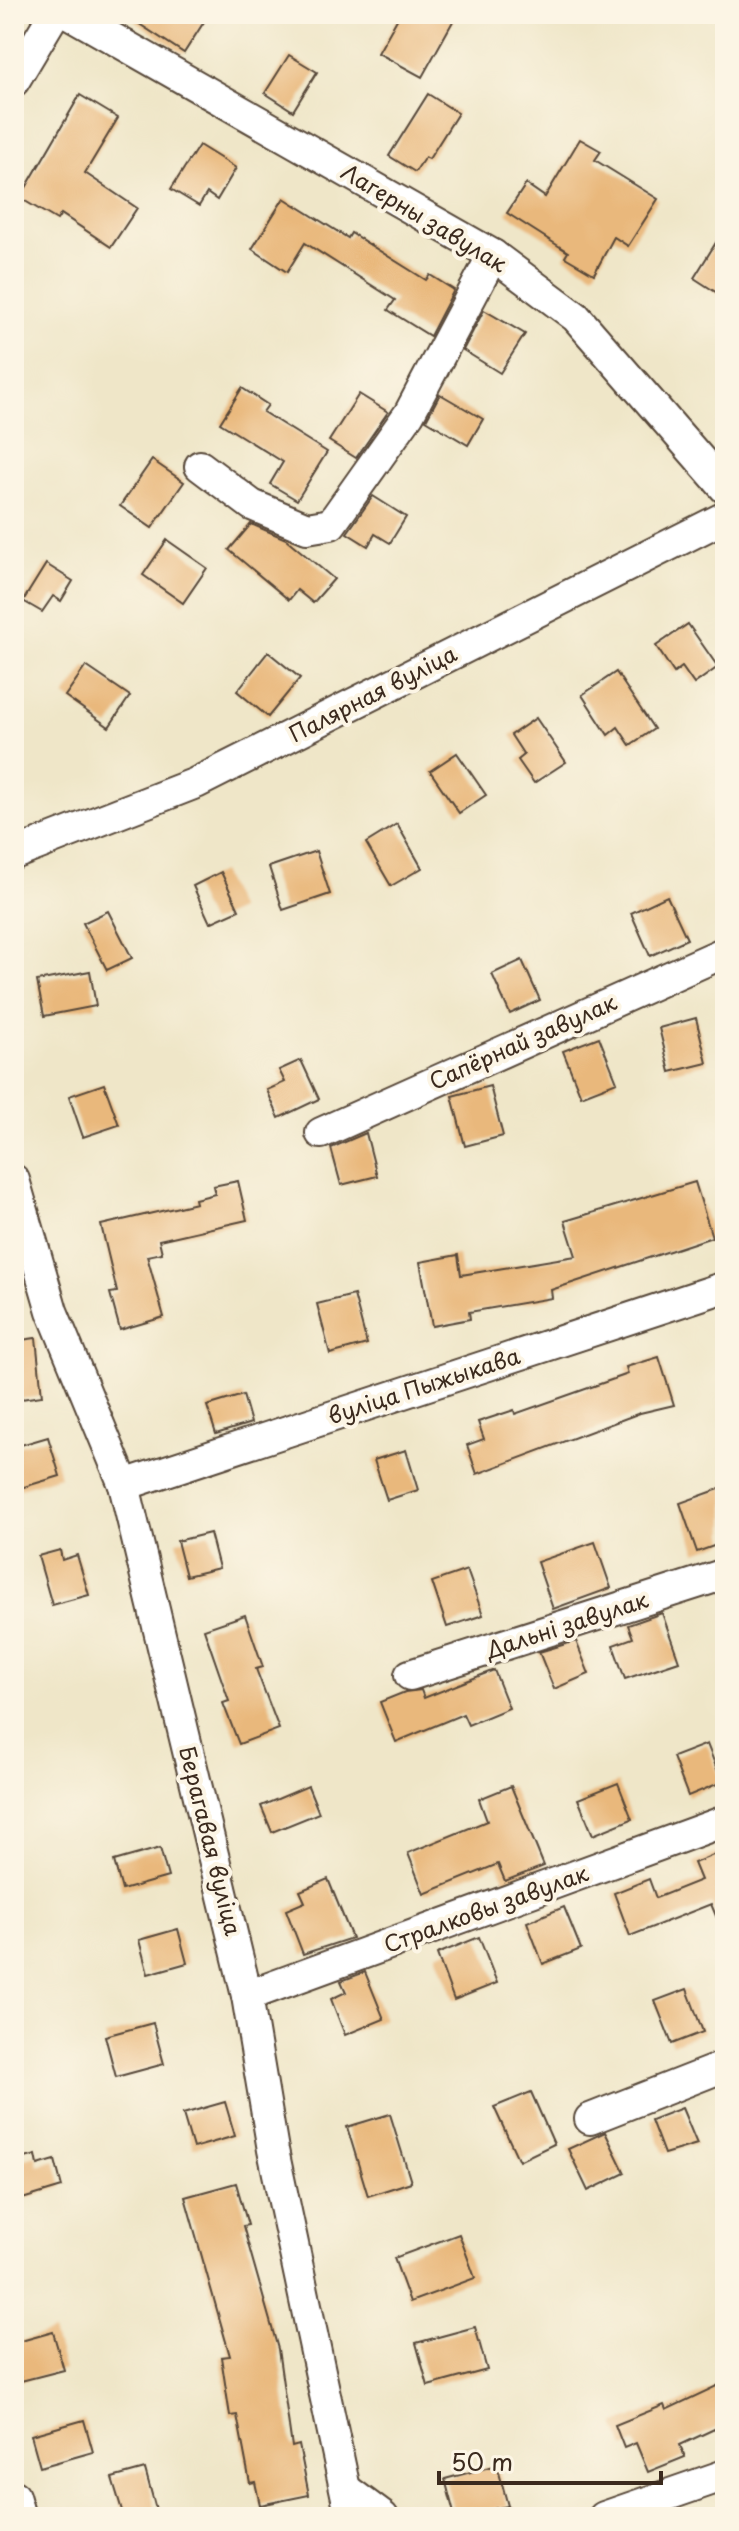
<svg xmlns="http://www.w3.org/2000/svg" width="739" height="2531" font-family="'Playpen Sans',sans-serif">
	<rect width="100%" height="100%" fill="#fcf5e5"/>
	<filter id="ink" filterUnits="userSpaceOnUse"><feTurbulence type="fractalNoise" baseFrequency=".0125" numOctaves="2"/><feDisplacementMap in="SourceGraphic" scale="16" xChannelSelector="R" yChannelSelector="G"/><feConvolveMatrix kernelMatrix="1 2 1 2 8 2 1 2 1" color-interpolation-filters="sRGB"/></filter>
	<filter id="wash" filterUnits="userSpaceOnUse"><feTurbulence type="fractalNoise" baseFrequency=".006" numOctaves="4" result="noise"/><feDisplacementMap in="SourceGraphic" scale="32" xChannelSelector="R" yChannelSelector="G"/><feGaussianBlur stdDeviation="1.8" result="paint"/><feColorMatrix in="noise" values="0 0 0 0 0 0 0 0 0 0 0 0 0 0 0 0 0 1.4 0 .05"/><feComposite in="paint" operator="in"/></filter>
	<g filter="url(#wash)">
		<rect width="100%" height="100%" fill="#efe6c8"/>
		<g id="blocks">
			<!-- building -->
			<g fill="#e9b87c">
				<path d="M 124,14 L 209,14 L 184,53 Z"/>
				<path d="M 400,14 L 457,14 L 422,77 L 378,53 Z"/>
				<path d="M 289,55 L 317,72 L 293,111 L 265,93 Z"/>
				<path d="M 428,94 L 458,113 L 429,159 L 425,157 L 415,172 L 389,156 Z"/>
				<path d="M 80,95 L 118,118 L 85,173 L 137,208 L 111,247 L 61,214 L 57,220 L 20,198 Z"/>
				<path d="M 580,139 L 601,151 L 595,160 L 658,199 L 628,246 L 614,237 L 594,274 L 565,257 L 568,252 L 507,213 L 526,184 L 545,197 Z"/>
				<path d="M 199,145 L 236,168 L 217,200 L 207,193 L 199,206 L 171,189 Z"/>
				<path d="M 284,198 L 348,238 L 351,233 L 426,280 L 430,275 L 454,290 L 430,336 L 388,310 L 395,300 L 305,243 L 287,272 L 252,249 Z"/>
				<path d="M 725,228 L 725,298 L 694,278 Z"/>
				<path d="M 484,310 L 525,334 L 500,373 L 463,350 Z"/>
				<path d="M 242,388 L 268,405 L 263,412 L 327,452 L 297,500 L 270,484 L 283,462 L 220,423 Z"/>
				<path d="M 359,394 L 388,412 L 356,458 L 329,441 Z"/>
				<path d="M 440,394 L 483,419 L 468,445 L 426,420 Z"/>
				<path d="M 152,460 L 184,482 L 152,528 L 120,506 Z"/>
				<path d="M 373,496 L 406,517 L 390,543 L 375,534 L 368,546 L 347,533 Z"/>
				<path d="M 251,524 L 286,539 L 334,579 L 313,603 L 297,590 L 289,600 L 229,550 Z"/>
				<path d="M 167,540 L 207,568 L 183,603 L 143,575 Z"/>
				<path d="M 46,564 L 73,581 L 61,601 L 53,596 L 42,612 L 23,601 Z"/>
				<path d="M 688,624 L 718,667 L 694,684 L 682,667 L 674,673 L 656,646 Z"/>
				<path d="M 268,652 L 300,678 L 268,717 L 237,691 Z"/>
				<path d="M 86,666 L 130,696 L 109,727 L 65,696 Z"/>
				<path d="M 616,672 L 654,729 L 630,745 L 618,727 L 608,735 L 582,695 Z"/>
				<path d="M 536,718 L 566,762 L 534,783 L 518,760 L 524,755 L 511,735 Z"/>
				<path d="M 457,753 L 486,795 L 459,813 L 430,771 Z"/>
				<path d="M 397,824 L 422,868 L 391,886 L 366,843 Z"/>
				<path d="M 316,851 L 330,894 L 283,910 L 269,867 Z"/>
				<path d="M 221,872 L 239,910 L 210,923 L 193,886 Z"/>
				<path d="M 667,896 L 687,939 L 650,956 L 631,913 Z"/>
				<path d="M 108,911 L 132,958 L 107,970 L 83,923 Z"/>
				<path d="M 522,960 L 540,1000 L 510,1014 L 492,974 Z"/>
				<path d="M 90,971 L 96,1006 L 44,1016 L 37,981 Z"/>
				<path d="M 696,1018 L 707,1063 L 670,1072 L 659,1028 Z"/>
				<path d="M 599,1037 L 617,1082 L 581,1096 L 563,1051 Z"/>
				<path d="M 301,1060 L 319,1099 L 279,1118 L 267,1090 L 285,1082 L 279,1070 Z"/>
				<path d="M 104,1084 L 119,1125 L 83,1137 L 69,1096 Z"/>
				<path d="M 490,1086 L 503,1136 L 465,1146 L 452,1096 Z"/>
				<path d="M 366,1133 L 377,1176 L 341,1185 L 331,1148 Z"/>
				<path d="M 238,1181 L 247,1220 L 159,1240 L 162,1253 L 147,1256 L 164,1317 L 120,1330 L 110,1293 L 117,1292 L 101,1225 L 196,1203 L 195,1199 L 215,1194 L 213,1186 Z"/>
				<path d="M 695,1182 L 712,1237 L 551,1290 L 552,1298 L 469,1312 L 470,1319 L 432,1326 L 420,1262 L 458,1255 L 461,1275 L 576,1256 L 565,1221 Z"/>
				<path d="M 354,1295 L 367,1344 L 330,1354 L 317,1304 Z"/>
				<path d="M 36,1338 L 42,1396 L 14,1400 L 14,1341 Z"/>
				<path d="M 659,1357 L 674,1405 L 640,1413 L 477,1474 L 467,1445 L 484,1439 L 478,1422 L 514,1410 L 515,1414 L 628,1374 L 626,1367 Z"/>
				<path d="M 243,1395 L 251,1423 L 216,1434 L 207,1406 Z"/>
				<path d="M 48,1437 L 60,1476 L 14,1490 L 14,1447 Z"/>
				<path d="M 406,1450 L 418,1490 L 387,1500 L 374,1460 Z"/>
				<path d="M 725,1487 L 725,1542 L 697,1552 L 680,1503 Z"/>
				<path d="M 210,1533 L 219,1568 L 186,1576 L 177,1541 Z"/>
				<path d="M 595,1542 L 611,1588 L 553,1609 L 537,1562 Z"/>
				<path d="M 60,1550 L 62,1560 L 77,1555 L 89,1595 L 52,1605 L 38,1556 Z"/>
				<path d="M 467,1570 L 483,1615 L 447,1627 L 432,1582 Z"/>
				<path d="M 662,1613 L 679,1661 L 625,1679 L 613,1645 L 633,1638 L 628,1625 Z"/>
				<path d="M 245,1615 L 263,1667 L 256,1669 L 279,1729 L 239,1744 L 223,1703 L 229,1701 L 204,1629 Z"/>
				<path d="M 576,1641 L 589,1674 L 554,1689 L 539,1652 Z"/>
				<path d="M 494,1670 L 509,1708 L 468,1725 L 463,1714 L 396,1742 L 380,1702 L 405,1692 L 421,1690 L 424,1698 Z"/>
				<path d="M 707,1744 L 722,1782 L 688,1796 L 673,1757 Z"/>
				<path d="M 618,1783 L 632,1819 L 593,1835 L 578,1799 Z"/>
				<path d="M 308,1786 L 319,1813 L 272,1832 L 261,1806 Z"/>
				<path d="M 511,1786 L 544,1866 L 505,1881 L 498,1864 L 424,1894 L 408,1853 L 487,1821 L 479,1799 Z"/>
				<path d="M 160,1848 L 168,1877 L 122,1890 L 114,1861 Z"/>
				<path d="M 725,1850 L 725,1937 L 711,1904 L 630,1936 L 614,1893 L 649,1879 L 656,1898 L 701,1880 L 694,1863 Z"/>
				<path d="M 328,1879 L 352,1938 L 303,1954 L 286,1910 L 305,1902 L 300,1891 Z"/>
				<path d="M 564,1907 L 581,1949 L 543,1964 L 527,1922 Z"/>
				<path d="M 178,1929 L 187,1963 L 148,1974 L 139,1940 Z"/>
				<path d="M 479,1937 L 497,1983 L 454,2000 L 437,1954 Z"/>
				<path d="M 365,1972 L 384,2019 L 345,2035 L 331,1999 L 346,1992 L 341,1981 Z"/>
				<path d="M 687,1989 L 703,2032 L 672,2044 L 655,2001 Z"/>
				<path d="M 153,2023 L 164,2064 L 116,2077 L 105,2036 Z"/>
				<path d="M 531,2092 L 554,2144 L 519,2161 L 494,2107 Z"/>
				<path d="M 225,2102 L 235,2136 L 193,2148 L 183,2114 Z"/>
				<path d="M 682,2108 L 697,2144 L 664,2154 L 651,2120 Z"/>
				<path d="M 390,2114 L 411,2182 L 368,2196 L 347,2127 Z"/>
				<path d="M 605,2132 L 625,2173 L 588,2191 L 568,2149 Z"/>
				<path d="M 36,2155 L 38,2165 L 55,2160 L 62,2187 L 19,2200 L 14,2183 L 14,2161 Z"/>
				<path d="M 236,2183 L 248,2225 L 243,2226 L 278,2349 L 292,2447 L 299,2445 L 309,2495 L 260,2505 L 255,2482 L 250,2483 L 237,2415 L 230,2416 L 221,2357 L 230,2356 L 185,2197 Z"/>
				<path d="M 459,2234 L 475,2278 L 410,2302 L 394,2258 Z"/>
				<path d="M 475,2327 L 487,2370 L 428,2386 L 416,2343 Z"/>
				<path d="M 53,2332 L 64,2370 L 21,2381 L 14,2343 Z"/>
				<path d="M 725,2382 L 725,2424 L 680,2445 L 685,2457 L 648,2472 L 636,2443 L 624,2448 L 615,2425 L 664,2405 L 666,2410 Z"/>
				<path d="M 84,2420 L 93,2452 L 40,2467 L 31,2435 Z"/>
				<path d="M 497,2465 L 508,2506 L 455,2517 L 445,2479 Z"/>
				<path d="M 145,2469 L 158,2517 L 124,2517 L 112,2478 Z"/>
			</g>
		</g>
	</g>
	<g filter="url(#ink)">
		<use href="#blocks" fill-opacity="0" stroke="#564638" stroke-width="2"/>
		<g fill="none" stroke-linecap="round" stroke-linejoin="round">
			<defs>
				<g id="street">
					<path d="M 70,14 L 493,255 L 576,317 L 725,488"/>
					<path d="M 14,81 L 54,14"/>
					<path d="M 200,466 L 252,505 L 307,528 L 331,524 L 409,414 L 493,255"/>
					<path d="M 14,854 L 196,783 L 725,517"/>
					<path d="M 321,1133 L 725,952"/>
					<path d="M 14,1180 L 52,1311 L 124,1485 L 247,1996 L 273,2150 L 351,2517"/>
					<path d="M 124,1485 L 725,1287"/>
					<path d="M 410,1675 L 725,1574"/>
					<path d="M 247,1996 L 725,1821"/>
					<path d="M 590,2119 L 725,2066"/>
					<path d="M 348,2491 L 383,2517"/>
					<path d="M 14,2496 L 20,2517"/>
					<path d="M 604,2517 L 725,2475"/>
				</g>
			</defs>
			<!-- street casing -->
			<use href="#street" stroke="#564638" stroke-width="34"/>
			<!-- street -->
			<use href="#street" stroke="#fff" stroke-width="30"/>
		</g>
	</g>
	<g text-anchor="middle" stroke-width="8" stroke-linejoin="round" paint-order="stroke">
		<!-- street labels -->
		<g font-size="22" fill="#3b2a1e" stroke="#fcf5e5">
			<text transform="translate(424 218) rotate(31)" y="8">Лагерны завулак</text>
			<text transform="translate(373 694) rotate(-27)" y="8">Палярная вуліца</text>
			<text transform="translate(523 1042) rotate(-24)" y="8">Сапёрнай завулак</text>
			<text transform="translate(424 1386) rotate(-18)" y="8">вуліца Пыжыкава</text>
			<text transform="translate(567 1625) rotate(-18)" y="8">Дальні завулак</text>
			<text transform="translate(210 1841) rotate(76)" y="8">Берагавая вуліца</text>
			<text transform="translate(486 1909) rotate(-20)" y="8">Стралковы завулак</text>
		</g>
	</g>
	<!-- margin -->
	<rect width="739" height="2531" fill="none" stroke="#fcf5e5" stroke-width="48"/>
	<!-- scale -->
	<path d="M439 2471v12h222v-12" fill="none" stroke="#3b2a1e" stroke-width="4"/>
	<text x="451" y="2471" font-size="24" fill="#3b2a1e" stroke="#fcf5e5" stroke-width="6" paint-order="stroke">50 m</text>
</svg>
